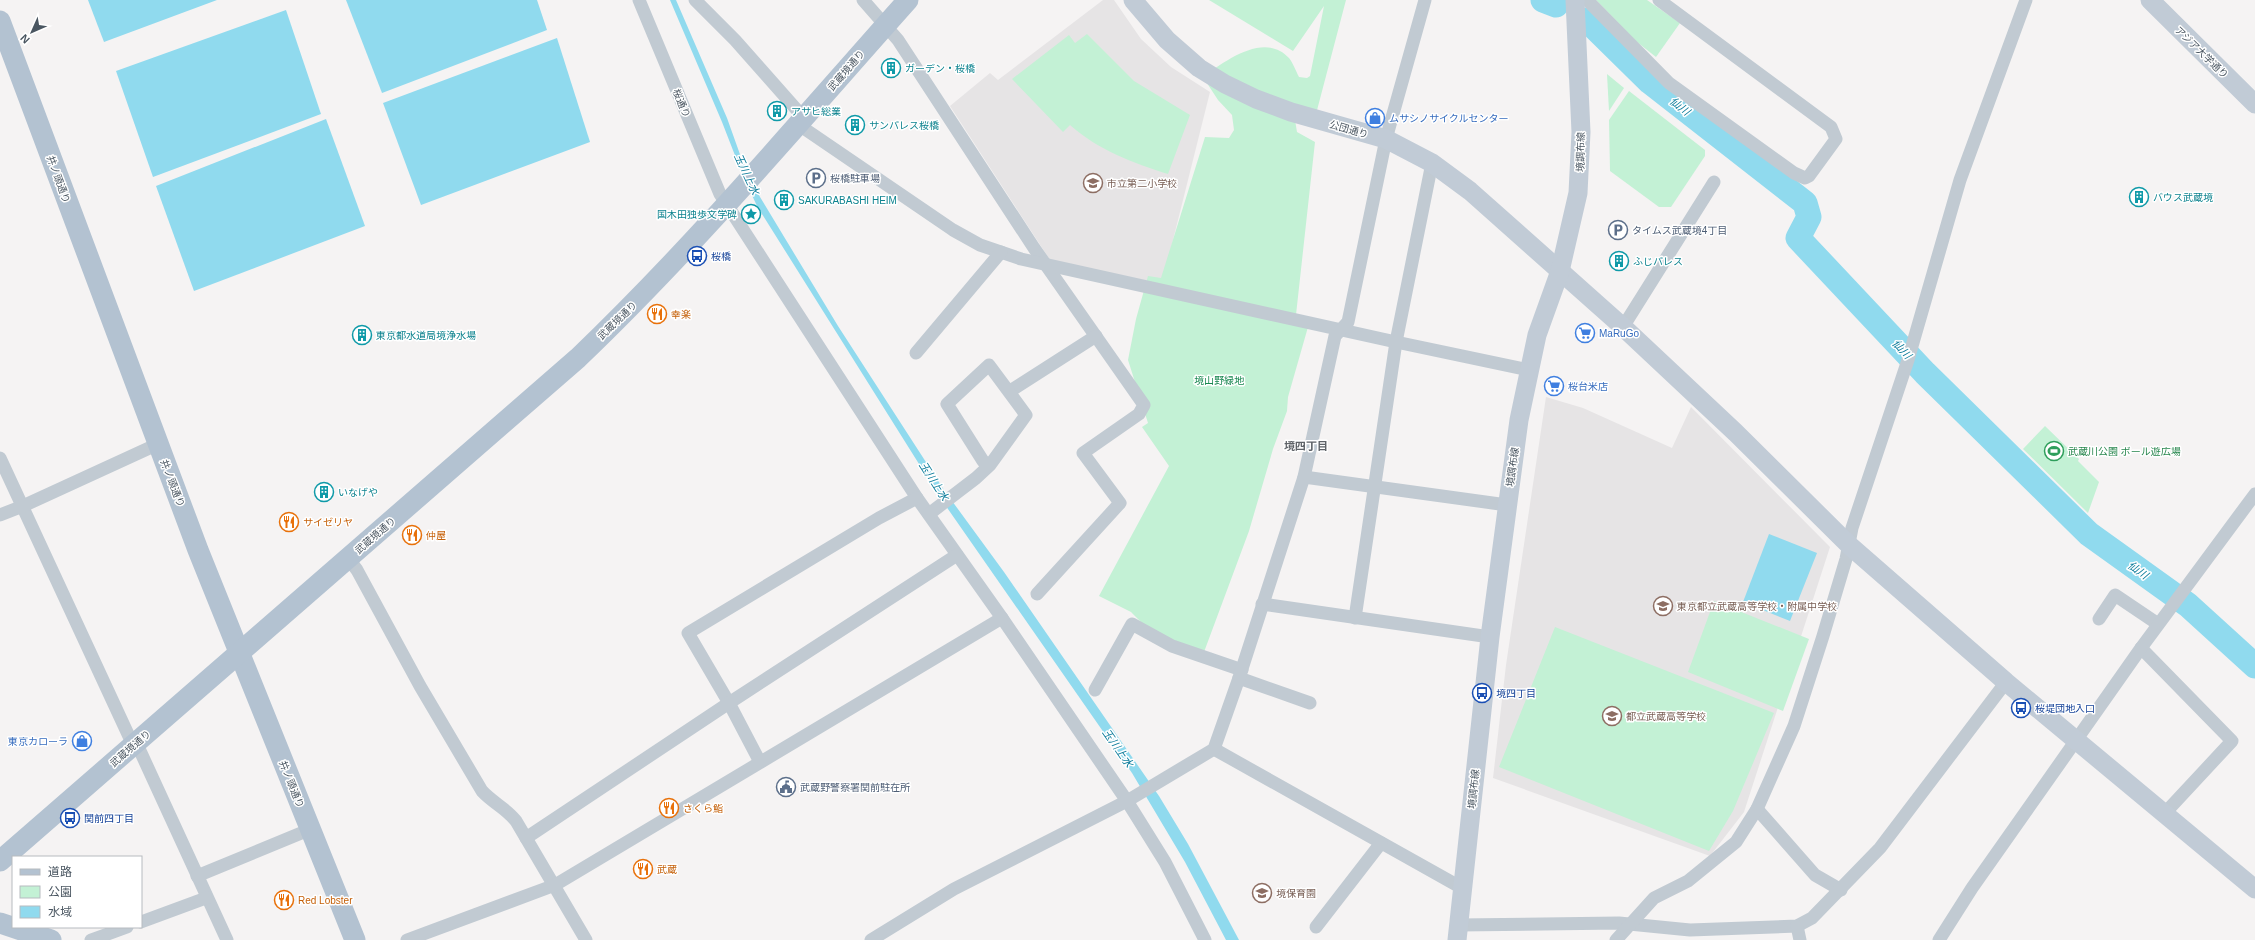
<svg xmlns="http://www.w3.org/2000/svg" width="2255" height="940" font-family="Helvetica,'Noto Sans JP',sans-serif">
	<rect width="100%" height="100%" fill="#f5f3f3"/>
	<!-- education -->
	<g fill="#e6e4e5">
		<path d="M 1103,0 L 1114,0 L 1141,39 L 1171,67 L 1210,92 L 1162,284 L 1050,260 L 950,106 L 990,73 L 998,80 Z"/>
		<path d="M 1546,397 L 1583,408 L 1672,448 L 1691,407 L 1830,547 L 1744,812 L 1710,856 L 1493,778 L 1506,665 Z"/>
	</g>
	<!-- green -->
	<g fill="#c3f1d5">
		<path d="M 1209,0 L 1346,0 L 1316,114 L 1295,120 L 1297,132 L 1315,142 L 1295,324 L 1308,327 L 1288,397 L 1287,411 L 1273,449 L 1249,531 L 1204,652 L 1175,642 L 1143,624 L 1131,612 L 1099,596 L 1169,466 L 1142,427 L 1148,423 L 1128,360 L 1136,319 L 1148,276 L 1161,278 L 1205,137 L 1229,138 L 1234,130 L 1232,115 L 1218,100 L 1203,77 C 1224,62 1264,31 1289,58 C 1293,63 1296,71 1299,77 L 1307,78 L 1310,76 L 1324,6 L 1293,51 Z"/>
		<path d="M 1596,0 L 1647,0 L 1680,23 L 1656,57 L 1637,42 Z"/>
		<path d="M 1087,34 L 1134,81 L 1190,115 L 1168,174 C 1133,163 1098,150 1070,125 L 1063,132 L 1012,79 L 1069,35 L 1075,43 Z"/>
		<path d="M 1607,74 L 1624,88 L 1609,111 Z"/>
		<path d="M 1629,91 L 1705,150 L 1705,156 L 1671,207 L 1659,207 L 1610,171 L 1609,120 Z"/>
		<path d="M 2045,426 L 2079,459 L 2078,461 L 2099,482 L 2088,513 L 2023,449 Z"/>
		<path d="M 1714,601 L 1809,639 L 1783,711 L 1688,672 Z"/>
		<path d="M 1555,627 L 1774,713 L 1733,811 L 1709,851 L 1499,767 Z"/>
	</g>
	<!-- water -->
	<g fill="#90daee">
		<path d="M 88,0 L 217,0 L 104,42 Z"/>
		<path d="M 346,0 L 537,0 L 547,30 L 382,93 Z"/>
		<path d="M 670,0 L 676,0 L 727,118 L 742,160 L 760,197 L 838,326 L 944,490 L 1004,572 L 1159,796 L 1188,844 L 1239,940 L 1226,940 L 1185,862 L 1132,773 L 941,499 L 757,206 L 743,176 L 722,122 Z"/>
		<path d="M 286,10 L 321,114 L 153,177 L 116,71 Z"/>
		<path d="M 557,38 L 590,142 L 421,205 L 383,103 Z"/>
		<path d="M 326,119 L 365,226 L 194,291 L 156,186 Z"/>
		<path d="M 1769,534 L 1817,553 L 1790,621 L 1743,602 Z"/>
	</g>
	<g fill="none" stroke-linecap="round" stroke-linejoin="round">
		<!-- river -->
		<g stroke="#90daee" stroke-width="25">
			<path d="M 1543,0 L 1556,5"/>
			<path d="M 1587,20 L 1650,82 L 1805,203 L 1809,217 L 1798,238 L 1925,373 L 2089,534 L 2188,605 L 2255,666"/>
		</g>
		<!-- street -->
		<g stroke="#c1cad2" stroke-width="13">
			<path d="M 639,0 L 720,194 L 917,498 L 1002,618 L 1127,801 L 1165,862 L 1205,940"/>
			<path d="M 695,0 L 735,40 L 804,118"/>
			<path d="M 863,0 L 898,40 L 1034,248 L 1144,405 L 1139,414 L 1083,453 L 1120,503 L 1037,594"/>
			<path d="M 1587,0 L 1669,83 L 1794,173 L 1805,178 L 1809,176 L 1836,139 L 1831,127 L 1659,0"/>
			<path d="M 799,125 L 953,230 L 980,245 L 1021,259 L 1396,342 L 1432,163"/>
			<path d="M 1623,327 L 1714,182"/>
			<path d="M 916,353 L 1001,252"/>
			<path d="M 1010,391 L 1096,336"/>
			<path d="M 0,458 L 133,745"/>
			<path d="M 1304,477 L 1507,505"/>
			<path d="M 929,514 L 976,478 L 990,465 L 1026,415 L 989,365 L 947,404 L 983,461 L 990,465"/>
			<path d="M 0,515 L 23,506 L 158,444"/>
			<path d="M 348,558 L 357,570 L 420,686 L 482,791 C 493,803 506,808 516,821 L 586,940"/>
			<path d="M 1262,604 L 1490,637"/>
			<path d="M 1355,618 L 1396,342 L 1529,370"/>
			<path d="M 2099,619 L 2115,595 L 2158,624"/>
			<path d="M 2141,648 L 2232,741 L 2165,813"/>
			<path d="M 1239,678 L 1310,703"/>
			<path d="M 1095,690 L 1132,624 L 1172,646 L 1242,670"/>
			<path d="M 136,742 L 227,940"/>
			<path d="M 1214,749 L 1462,888"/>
			<path d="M 760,762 L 729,703 L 688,633 L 879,518 L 917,498"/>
			<path d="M 1757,809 L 1815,875 L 1841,890"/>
			<path d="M 526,838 L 729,703 L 957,555"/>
			<path d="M 197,876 L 311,829"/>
			<path d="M 141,922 L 206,898"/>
			<path d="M 1458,925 L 1619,923 L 1690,930 L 1797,926 L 1812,918 L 1880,848 L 2006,682"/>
			<path d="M 1797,926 L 1800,940"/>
			<path d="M 1316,927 L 1381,843"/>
			<path d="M 91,940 L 127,927"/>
			<path d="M 407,940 L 555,885 L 1002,618"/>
			<path d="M 871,940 L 954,889 L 1127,801 L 1214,749 L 1239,678 L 1304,477 L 1335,336 L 1348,322 L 1386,139 L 1425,0"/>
			<path d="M 1616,940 L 1654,898 L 1688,881 L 1736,842 L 1757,809 L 1794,726 L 1823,636 L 1846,559 L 1852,528 L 1908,360 L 1960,180 L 2026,0"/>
			<path d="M 1939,940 L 1972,888 L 2141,648 L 2255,494"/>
		</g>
		<!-- secondary -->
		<g stroke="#c1cbd6" stroke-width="19">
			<path d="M 1133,0 L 1167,40 L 1199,68 L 1225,84 L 1256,99 L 1291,112 L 1386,139 L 1432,163 L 1470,191 L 1623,327 L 1736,433 L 1849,545 L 2006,682 L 2255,889"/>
			<path d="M 2150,0 L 2255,104"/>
			<path d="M 1457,940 L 1490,637 L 1519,420 L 1537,335 L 1560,271 L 1578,193 L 1581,132 L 1575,0"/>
		</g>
		<!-- primary -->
		<g stroke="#b3c2d1" stroke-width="21">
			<path d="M 0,21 L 198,550 L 355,940"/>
			<path d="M 0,861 L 578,358 C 696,245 800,121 908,0"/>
			<path d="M 0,923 L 51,940"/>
		</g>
	</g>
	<!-- icons -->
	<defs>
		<symbol id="building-ring" viewBox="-11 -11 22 22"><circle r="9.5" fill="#fff" stroke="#0f9aa8" stroke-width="1.5"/><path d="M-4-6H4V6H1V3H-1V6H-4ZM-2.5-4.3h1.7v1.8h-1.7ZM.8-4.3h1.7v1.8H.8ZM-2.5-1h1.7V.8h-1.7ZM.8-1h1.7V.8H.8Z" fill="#0f9aa8"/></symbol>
		<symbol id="shop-ring" viewBox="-11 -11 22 22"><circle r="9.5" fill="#fff" stroke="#3f7fe0" stroke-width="1.5"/><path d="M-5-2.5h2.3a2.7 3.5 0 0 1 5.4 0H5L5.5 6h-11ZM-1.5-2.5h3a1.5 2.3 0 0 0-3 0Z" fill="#3f7fe0"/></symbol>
		<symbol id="parking-ring" viewBox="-11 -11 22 22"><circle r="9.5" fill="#fff" stroke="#5c6f8a" stroke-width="1.5"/><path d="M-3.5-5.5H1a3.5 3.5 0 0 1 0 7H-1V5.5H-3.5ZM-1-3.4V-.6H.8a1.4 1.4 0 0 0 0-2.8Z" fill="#5c6f8a"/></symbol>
		<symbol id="school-ring" viewBox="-11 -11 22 22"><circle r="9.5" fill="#fff" stroke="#8d6e63" stroke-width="1.5"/><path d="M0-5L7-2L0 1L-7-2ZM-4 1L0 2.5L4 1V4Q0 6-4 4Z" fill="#8d6e63"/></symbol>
		<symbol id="sight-ring" viewBox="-11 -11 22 22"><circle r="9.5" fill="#fff" stroke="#0f9aa8" stroke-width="1.5"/><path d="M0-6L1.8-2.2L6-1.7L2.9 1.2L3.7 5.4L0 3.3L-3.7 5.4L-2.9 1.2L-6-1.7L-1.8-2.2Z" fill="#0f9aa8"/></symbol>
		<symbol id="bus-ring" viewBox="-11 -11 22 22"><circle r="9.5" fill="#fff" stroke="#1a4fb4" stroke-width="1.5"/><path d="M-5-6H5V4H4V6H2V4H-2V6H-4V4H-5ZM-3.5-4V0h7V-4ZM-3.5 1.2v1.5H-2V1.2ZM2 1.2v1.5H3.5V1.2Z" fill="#1a4fb4"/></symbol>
		<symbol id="restaurant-ring" viewBox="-11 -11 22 22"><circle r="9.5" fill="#fff" stroke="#e8710a" stroke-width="1.5"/><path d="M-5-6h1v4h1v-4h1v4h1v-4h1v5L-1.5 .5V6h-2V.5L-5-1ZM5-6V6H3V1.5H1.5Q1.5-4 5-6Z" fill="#e8710a"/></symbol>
		<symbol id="supermarket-ring" viewBox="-11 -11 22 22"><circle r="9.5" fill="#fff" stroke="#3f7fe0" stroke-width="1.5"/><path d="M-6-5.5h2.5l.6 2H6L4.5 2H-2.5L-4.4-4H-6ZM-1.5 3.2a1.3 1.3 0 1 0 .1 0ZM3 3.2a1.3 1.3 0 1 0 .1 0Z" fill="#3f7fe0"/></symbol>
		<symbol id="stadium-ring" viewBox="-11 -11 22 22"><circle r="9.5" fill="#fff" stroke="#2e9e5b" stroke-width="1.5"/><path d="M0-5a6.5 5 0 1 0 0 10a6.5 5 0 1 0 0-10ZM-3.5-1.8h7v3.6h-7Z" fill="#2e9e5b"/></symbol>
		<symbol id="civic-ring" viewBox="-11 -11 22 22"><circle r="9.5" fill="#fff" stroke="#5c6f8a" stroke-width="1.5"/><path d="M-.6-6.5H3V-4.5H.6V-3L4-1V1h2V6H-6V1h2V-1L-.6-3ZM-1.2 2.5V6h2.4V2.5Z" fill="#5c6f8a"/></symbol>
	</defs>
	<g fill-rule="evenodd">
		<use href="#building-ring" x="880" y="57" width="22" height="22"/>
		<use href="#building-ring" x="766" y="100" width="22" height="22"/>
		<use href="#shop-ring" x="1364" y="107" width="22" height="22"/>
		<use href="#building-ring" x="844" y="114" width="22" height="22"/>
		<use href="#parking-ring" x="805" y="167" width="22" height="22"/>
		<use href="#school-ring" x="1082" y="172" width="22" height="22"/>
		<use href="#building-ring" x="2128" y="186" width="22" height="22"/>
		<use href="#building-ring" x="773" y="189" width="22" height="22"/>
		<use href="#sight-ring" x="740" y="203" width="22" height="22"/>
		<use href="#parking-ring" x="1607" y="219" width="22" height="22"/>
		<use href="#bus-ring" x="686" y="245" width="22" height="22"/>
		<use href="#building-ring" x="1608" y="250" width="22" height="22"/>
		<use href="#restaurant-ring" x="646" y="303" width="22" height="22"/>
		<use href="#supermarket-ring" x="1574" y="322" width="22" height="22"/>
		<use href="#building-ring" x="351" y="324" width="22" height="22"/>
		<use href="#supermarket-ring" x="1543" y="375" width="22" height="22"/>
		<use href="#stadium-ring" x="2043" y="440" width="22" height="22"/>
		<use href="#building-ring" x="313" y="481" width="22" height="22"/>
		<use href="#restaurant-ring" x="278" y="511" width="22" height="22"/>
		<use href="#restaurant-ring" x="401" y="524" width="22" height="22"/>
		<use href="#school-ring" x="1652" y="595" width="22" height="22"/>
		<use href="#bus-ring" x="1471" y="682" width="22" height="22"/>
		<use href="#bus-ring" x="2010" y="697" width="22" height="22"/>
		<use href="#school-ring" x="1601" y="705" width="22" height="22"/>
		<use href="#shop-ring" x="71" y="730" width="22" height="22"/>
		<use href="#civic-ring" x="775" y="776" width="22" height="22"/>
		<use href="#restaurant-ring" x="658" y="797" width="22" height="22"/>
		<use href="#bus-ring" x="59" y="807" width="22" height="22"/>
		<use href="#restaurant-ring" x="632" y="858" width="22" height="22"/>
		<use href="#school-ring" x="1251" y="882" width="22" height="22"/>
		<use href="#restaurant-ring" x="273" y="889" width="22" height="22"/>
	</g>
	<g text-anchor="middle" stroke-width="3" stroke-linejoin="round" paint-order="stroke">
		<!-- street labels -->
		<g font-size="10" fill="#4a5661" stroke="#fff">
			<text transform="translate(2202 52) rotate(44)" y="4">アジア大学通り</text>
			<text transform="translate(846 70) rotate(-49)" y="4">武蔵境通り</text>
			<text transform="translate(682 103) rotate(67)" y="4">桜通り</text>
			<text transform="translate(1349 129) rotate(16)" y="4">公団通り</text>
			<text transform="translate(1580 152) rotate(-89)" y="4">境調布線</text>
			<text transform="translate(59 179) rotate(70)" y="4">井ノ頭通り</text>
			<text transform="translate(617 320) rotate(-44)" y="4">武蔵境通り</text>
			<text transform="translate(1512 467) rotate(-82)" y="4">境調布線</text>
			<text transform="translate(173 483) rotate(69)" y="4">井ノ頭通り</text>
			<text transform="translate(375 535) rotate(-41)" y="4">武蔵境通り</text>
			<text transform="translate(130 748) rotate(-41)" y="4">武蔵境通り</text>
			<text transform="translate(292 784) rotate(68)" y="4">井ノ頭通り</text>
			<text transform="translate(1473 789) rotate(-84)" y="4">境調布線</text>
		</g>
		<!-- culture labels -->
		<g font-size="10" fill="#0d838f" stroke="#fff" text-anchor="start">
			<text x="905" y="72">ガーデン・桜橋</text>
			<text x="791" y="115">アサヒ総業</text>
			<text x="869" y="129">サンパレス桜橋</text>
			<text x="2153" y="201">バウス武蔵境</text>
			<text x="798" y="204">SAKURABASHI HEIM</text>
			<text x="737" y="218" text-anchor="end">国木田独歩文学碑</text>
			<text x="1633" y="265">ふじパレス</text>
			<text x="376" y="339">東京都水道局境浄水場</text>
			<text x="338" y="496">いなげや</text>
		</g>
		<!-- shop labels -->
		<g font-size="10" fill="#366cbe" stroke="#fff" text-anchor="start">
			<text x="1389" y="122">ムサシノサイクルセンター</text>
			<text x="1599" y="337">MaRuGo</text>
			<text x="1568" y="390">桜台米店</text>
			<text x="68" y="745" text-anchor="end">東京カローラ</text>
		</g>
		<!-- service labels -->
		<g font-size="10" fill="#4e5e75" stroke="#fff" text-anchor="start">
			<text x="830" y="182">桜橋駐車場</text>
			<text x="1632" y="234">タイムス武蔵境4丁目</text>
			<text x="800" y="791">武蔵野警察署関前駐在所</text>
		</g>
		<!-- education labels -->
		<g font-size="10" fill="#785e54" stroke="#fff" text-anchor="start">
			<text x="1107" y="187">市立第二小学校</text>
			<text x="1677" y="610">東京都立武蔵高等学校・附属中学校</text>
			<text x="1626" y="720">都立武蔵高等学校</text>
			<text x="1276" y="897">境保育園</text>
		</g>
		<!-- transit labels -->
		<g font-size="10" fill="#164399" stroke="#fff" text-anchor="start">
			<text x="711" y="260">桜橋</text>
			<text x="1496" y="697">境四丁目</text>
			<text x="2035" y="712">桜堤団地入口</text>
			<text x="84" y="822">関前四丁目</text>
		</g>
		<!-- food labels -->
		<g font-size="10" fill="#c56008" stroke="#fff" text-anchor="start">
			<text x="671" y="318">幸楽</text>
			<text x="303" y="526">サイゼリヤ</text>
			<text x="426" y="539">仲屋</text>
			<text x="683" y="812">さくら鮨</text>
			<text x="657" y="873">武蔵</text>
			<text x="298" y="904">Red Lobster</text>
		</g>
		<!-- park labels -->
		<g font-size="10" fill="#17864f" stroke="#fff">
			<text x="1219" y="384">境山野緑地</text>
		</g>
		<!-- leisure labels -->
		<g font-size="10" fill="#27864d" stroke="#fff" text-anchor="start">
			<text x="2068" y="455">武蔵川公園 ボール遊広場</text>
		</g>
		<!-- water labels -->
		<g font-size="11" font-style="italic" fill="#0c7c9b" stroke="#fff">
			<text transform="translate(1680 106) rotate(38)" y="4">仙川</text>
			<text transform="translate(747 174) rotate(65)" y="4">玉川上水</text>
			<text transform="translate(1902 349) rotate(47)" y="4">仙川</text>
			<text transform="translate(934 481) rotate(57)" y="4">玉川上水</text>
			<text transform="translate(2138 570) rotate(35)" y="4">仙川</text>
			<text transform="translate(1118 748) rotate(55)" y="4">玉川上水</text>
		</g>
		<!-- neighbourhood labels -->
		<g font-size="11" font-weight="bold" fill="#5f6368" stroke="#fff">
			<text x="1306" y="450">境四丁目</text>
		</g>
	</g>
	<!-- legend -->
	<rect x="12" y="856" width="130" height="72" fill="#ffffff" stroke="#b7bbc0"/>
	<rect x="20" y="869" width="20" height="6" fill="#b3c2d1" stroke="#b7bbc0"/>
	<text x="48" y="876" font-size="12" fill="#4a5661">道路</text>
	<rect x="20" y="886" width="20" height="12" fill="#c3f1d5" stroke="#b7bbc0"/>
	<text x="48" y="896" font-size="12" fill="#4a5661">公園</text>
	<rect x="20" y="906" width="20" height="12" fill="#90daee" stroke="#b7bbc0"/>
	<text x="48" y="916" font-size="12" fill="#4a5661">水域</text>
	<!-- north arrow -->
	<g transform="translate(32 32) rotate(225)" stroke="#ffffff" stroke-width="3" paint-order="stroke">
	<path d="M0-3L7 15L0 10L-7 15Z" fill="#4a5661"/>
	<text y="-6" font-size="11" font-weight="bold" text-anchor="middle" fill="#4a5661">N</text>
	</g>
</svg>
